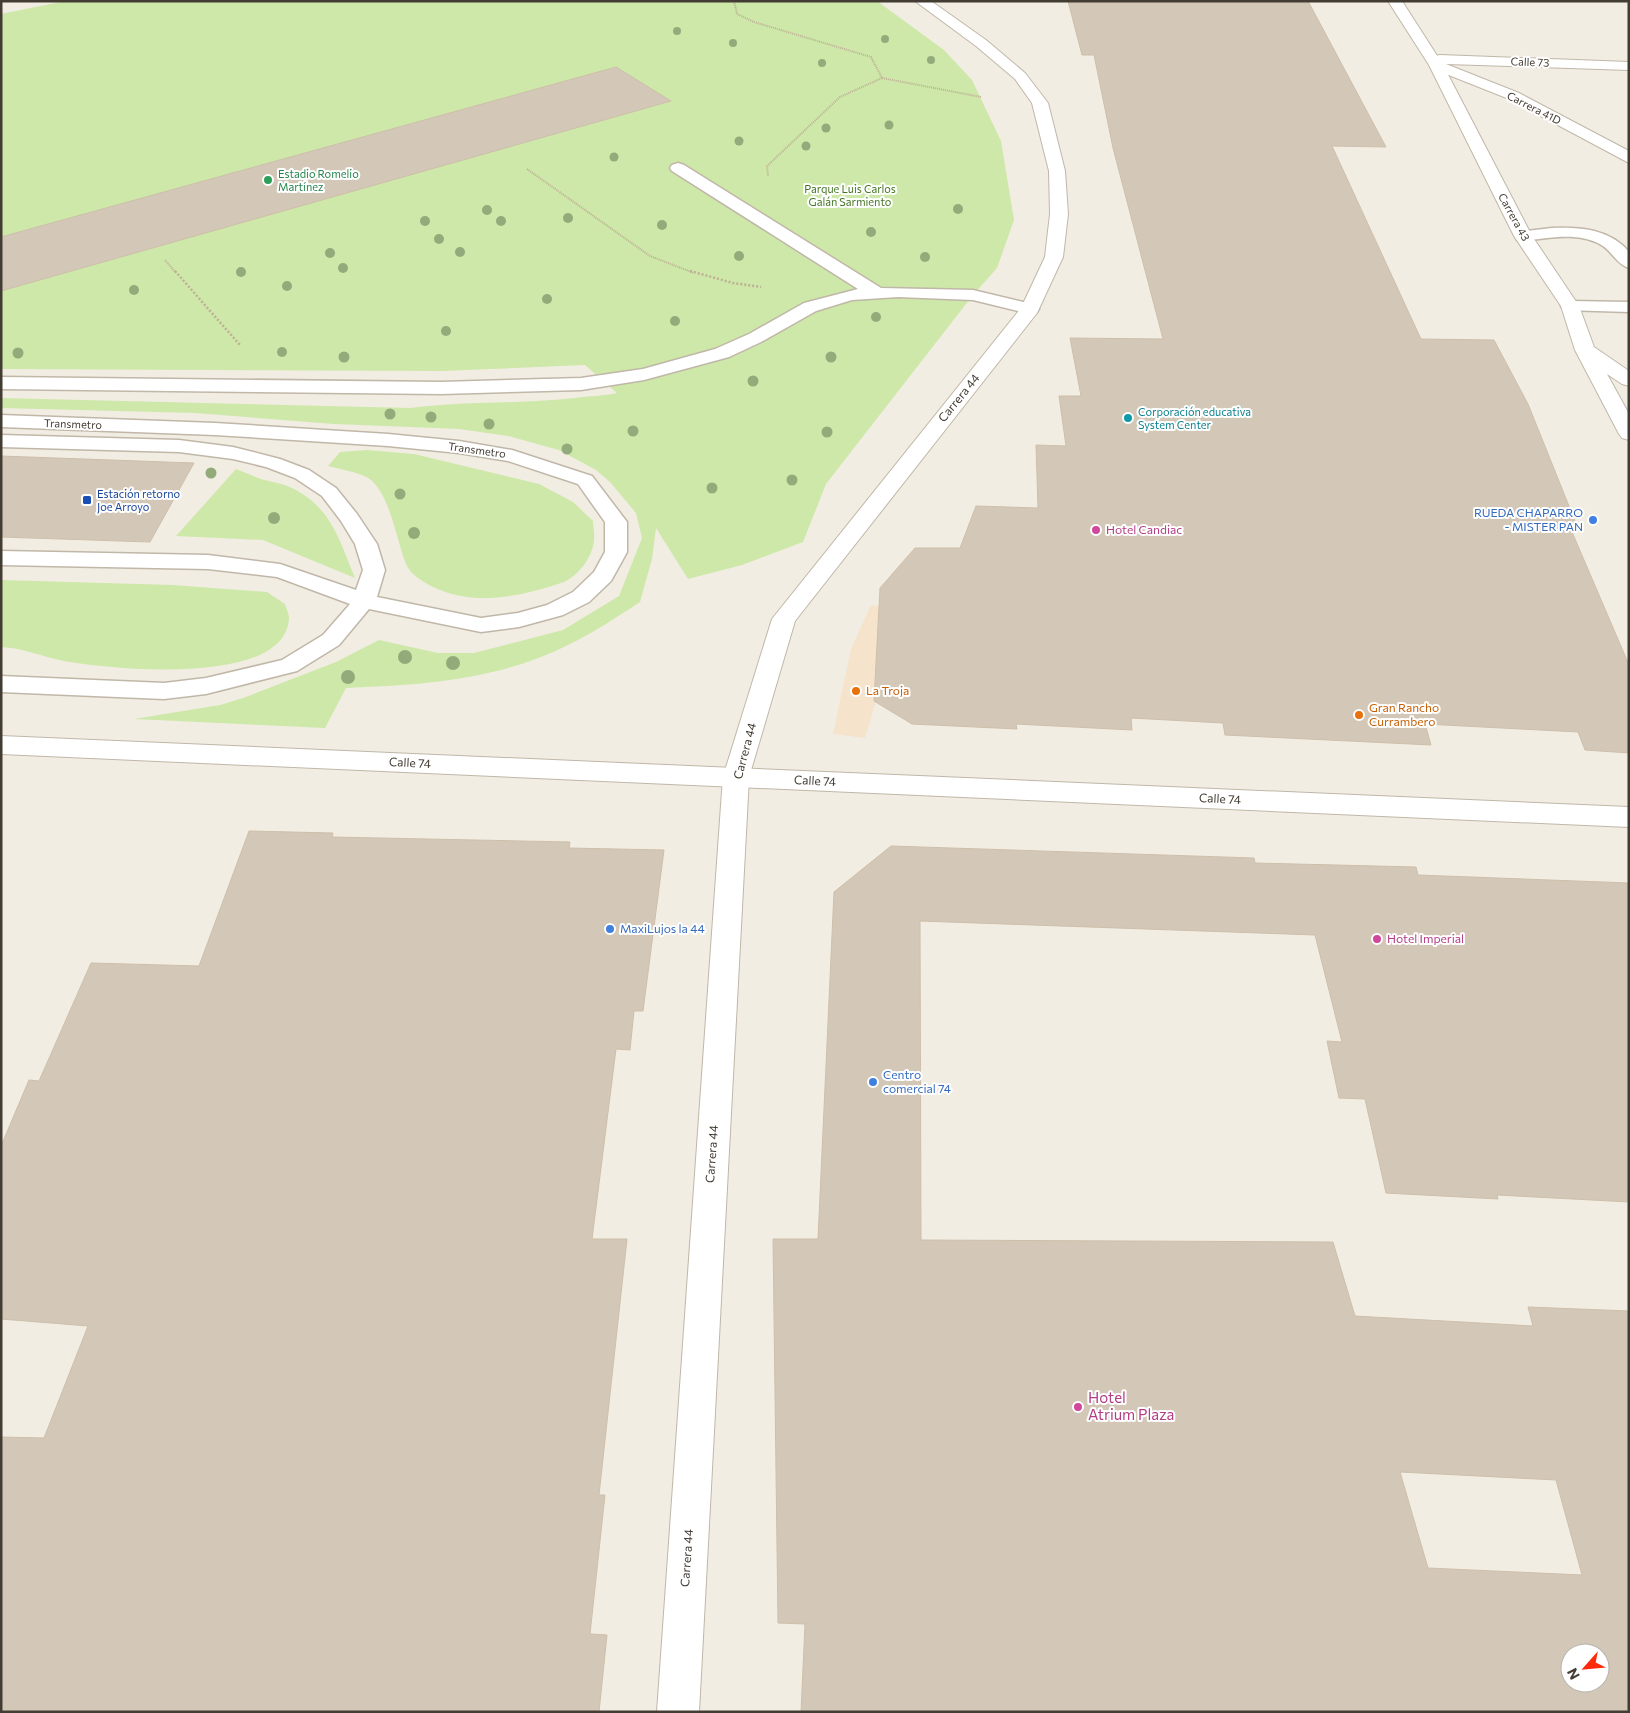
<svg xmlns="http://www.w3.org/2000/svg" width="1630" height="1713" font-family="Commissioner,sans-serif">
	<rect width="100%" height="100%" fill="#f2ede2"/>
	<!-- commercial -->
	<path fill="#f5e3cb" d="M 871,605 L 903,609 L 865,738 L 833,734 L 851,649 Z"/>
	<!-- green -->
	<g fill="#cde8a9">
		<path d="M 65,1 L 877,1 L 944,50 L 972,80 L 1001,141 L 1014,220 L 997,268 L 973,295 L 826,484 L 803,542 L 742,565 L 688,579 L 656,528 L 652,559 L 640,602 C 617,617 593,633 568,645 C 499,680 422,685 346,688 L 325,728 L 134,719 L 220,705 L 243,698 L 336,662 L 379,640 L 438,653 L 474,653 L 563,630 L 619,596 L 642,538 L 636,513 L 610,482 L 596,470 L 559,450 L 508,436 L 459,429 L 334,424 L 195,413 L 1,408 L 1,398 L 410,408 C 465,401 520,404 575,398 C 589,396 604,396 617,393 L 585,365 L 442,371 L 1,369 L 1,14 Z"/>
		<path d="M 367,450 L 414,454 L 539,484 L 573,502 L 593,521 C 593,527 595,534 594,540 C 593,557 577,578 561,583 C 519,597 473,607 431,586 C 422,581 410,574 406,564 C 396,539 391,498 371,480 C 363,473 339,469 328,466 L 340,452 Z"/>
		<path d="M 236,469 C 244,472 253,476 261,479 C 271,482 281,483 290,487 C 332,507 339,540 355,578 L 263,540 L 176,536 Z"/>
		<path d="M 1,580 L 173,585 L 267,592 L 285,604 C 286,608 289,614 289,618 C 286,688 109,669 64,661 C 43,657 23,648 1,647 Z"/>
	</g>
	<!-- building -->
	<g fill="#d3c8b7" stroke="#cebfaa" fill-rule="evenodd">
		<path d="M 1068,1 L 1308,1 L 1386,147 L 1332,146 L 1421,339 L 1494,340 L 1528,404 L 1577,526 L 1569,525 L 1629,665 L 1629,753 L 1585,750 L 1578,732 L 1425,724 L 1431,745 L 1225,735 L 1223,723 L 1131,718 L 1132,730 L 1016,724 L 1017,729 L 912,724 L 874,701 L 880,588 L 915,548 L 960,548 L 976,506 L 1038,508 L 1036,445 L 1066,446 L 1059,396 L 1081,396 L 1070,338 L 1163,339 L 1113,148 L 1094,55 L 1082,55 Z"/>
		<path d="M 616,67 L 671,101 L 1,291 L 1,237 Z"/>
		<path d="M 1,456 L 194,463 L 150,542 L 1,537 Z"/>
		<path d="M 249,831 L 333,833 L 332,837 L 570,842 L 569,848 L 664,850 L 643,1011 L 634,1011 L 630,1050 L 616,1049 L 592,1239 L 627,1239 L 599,1495 L 605,1495 L 590,1634 L 607,1635 L 599,1712 L 1,1712 L 1,1437 L 44,1438 L 88,1326 L 1,1319 L 1,1146 L 29,1080 L 39,1081 L 91,963 L 199,966 Z"/>
		<path d="M 891,846 L 1254,858 L 1255,863 L 1416,867 L 1418,875 L 1629,883 L 1629,1202 L 1497,1195 L 1498,1199 L 1386,1193 L 1365,1099 L 1339,1098 L 1327,1041 L 1342,1042 L 1315,935 L 920,921 L 921,1240 L 1333,1242 L 1355,1316 L 1533,1326 L 1528,1307 L 1629,1311 L 1629,1712 L 801,1712 L 805,1624 L 778,1623 L 773,1239 L 818,1239 L 834,892 ZM 1400,1472 L 1556,1480 L 1582,1575 L 1428,1568 ZM 1570,1653 L 1600,1653 L 1600,1683 L 1570,1683 Z"/>
	</g>
	<g fill="none" stroke-linecap="round" stroke-linejoin="round">
		<defs>
			<g id="service">
				<path d="M 678,163 L 684,165 L 881,288 L 973,290 L 1036,305 L 1039,309 L 1036,313 L 1030,314 L 973,300 L 898,297 L 852,300 L 816,311 L 761,342 L 729,357 L 644,380 L 581,390 L 441,394 L 1,389 L 1,377 L 441,382 L 581,378 L 643,369 L 715,349 L 749,334 L 804,303 L 858,289 L 672,171 L 670,168 L 672,165 Z"/>
				<path d="M 1552,228 C 1580,227 1610,229 1629,252 L 1629,268 C 1618,265 1612,252 1603,246 C 1580,231 1548,238 1523,241 L 1517,240 L 1515,236 L 1517,232 Z"/>
				<path d="M 1570,301 L 1629,302 L 1629,312 L 1564,310 L 1561,306 L 1564,302 Z"/>
				<path d="M 1,415 L 215,423 L 388,434 L 459,441 L 512,450 L 592,476 L 627,522 L 627,552 L 611,581 L 589,602 L 563,615 L 519,627 L 481,632 L 369,609 L 339,645 L 297,671 L 206,694 L 164,699 L 1,692 L 1,676 L 164,683 L 206,678 L 282,660 L 323,635 L 350,604 L 277,577 L 208,569 L 1,565 L 1,551 L 208,555 L 280,564 L 356,590 L 363,570 L 355,544 L 341,521 L 322,496 L 295,478 L 266,467 L 233,459 L 179,452 L 1,447 L 1,435 L 179,440 L 233,447 L 280,459 L 309,470 L 336,488 L 357,514 L 377,544 L 385,570 L 377,597 L 481,618 L 518,613 L 547,605 L 573,592 L 594,572 L 605,552 L 605,522 L 578,484 L 508,461 L 459,453 L 388,446 L 215,435 L 1,427 Z"/>
			</g>
			<g id="minor">
				<path d="M 1440,55 L 1629,62 L 1629,70 L 1446,64 L 1519,93 L 1629,151 L 1629,163 L 1509,99 L 1431,68 L 1429,65 L 1434,61 L 1433,59 L 1435,56 Z"/>
				<path d="M 1,736 L 1629,807 L 1629,827 L 1,754 Z"/>
			</g>
			<g id="tertiary">
				<path d="M 915,1 L 931,1 L 986,40 L 1025,73 L 1048,103 L 1065,171 L 1068,214 L 1063,257 L 1037,313 L 795,621 L 749,777 L 699,1712 L 657,1712 L 723,777 L 772,619 L 1021,308 L 1045,257 L 1050,214 L 1049,171 L 1032,103 L 1015,79 L 976,46 Z"/>
				<path d="M 1388,1 L 1402,1 L 1443,65 L 1532,236 L 1579,306 L 1594,347 L 1629,371 L 1629,386 L 1622,384 L 1607,374 L 1629,414 L 1629,440 L 1622,438 L 1619,434 L 1575,350 L 1561,306 L 1514,236 L 1429,65 Z"/>
			</g>
		</defs>
		<!-- service casing -->
		<use href="#service" stroke="#c0b7a8" stroke-width="3"/>
		<!-- minor casing -->
		<use href="#minor" stroke="#c0b7a8" stroke-width="2"/>
		<!-- tertiary casing -->
		<use href="#tertiary" stroke="#c0b7a8" stroke-width="2"/>
		<!-- path-far1 -->
		<g stroke="#bfaf95" stroke-width="2" stroke-dasharray="1 1" stroke-linecap="butt">
			<path d="M 734,1 L 737,14 L 754,22 L 871,57 L 882,78 L 840,97 L 767,166 L 768,176"/>
			<path d="M 882,78 L 981,97"/>
			<path d="M 527,169 L 650,256 L 694,273"/>
			<path d="M 165,260 L 176,273"/>
		</g>
		<!-- path -->
		<g stroke="#bfaf95" stroke-width="2.5" stroke-dasharray="2 2" stroke-linecap="butt">
			<path d="M 175,271 L 240,345"/>
			<path d="M 690,271 L 733,283 L 761,287"/>
		</g>
		<!-- service -->
		<use href="#service" fill="#fff" fill-rule="evenodd"/>
		<!-- minor -->
		<use href="#minor" fill="#fff" fill-rule="evenodd"/>
		<!-- tertiary -->
		<use href="#tertiary" fill="#fff" fill-rule="evenodd"/>
	</g>
	<!-- trees -->
	<g fill="#93ab7a">
		<circle cx="677" cy="31" r="4"/>
		<circle cx="885" cy="39" r="4"/>
		<circle cx="733" cy="43" r="4"/>
		<circle cx="931" cy="60" r="4"/>
		<circle cx="822" cy="63" r="4"/>
		<circle cx="889" cy="125" r="4.5"/>
		<circle cx="826" cy="128" r="4.5"/>
		<circle cx="739" cy="141" r="4.5"/>
		<circle cx="806" cy="146" r="4.5"/>
		<circle cx="614" cy="157" r="4.5"/>
		<circle cx="848" cy="203" r="4.5"/>
		<circle cx="958" cy="209" r="5"/>
		<circle cx="487" cy="210" r="5"/>
		<circle cx="568" cy="218" r="5"/>
		<circle cx="425" cy="221" r="5"/>
		<circle cx="501" cy="221" r="5"/>
		<circle cx="662" cy="225" r="5"/>
		<circle cx="871" cy="232" r="5"/>
		<circle cx="439" cy="239" r="5"/>
		<circle cx="460" cy="252" r="5"/>
		<circle cx="330" cy="253" r="5"/>
		<circle cx="739" cy="256" r="5"/>
		<circle cx="925" cy="257" r="5"/>
		<circle cx="343" cy="268" r="5"/>
		<circle cx="241" cy="272" r="5"/>
		<circle cx="287" cy="286" r="5"/>
		<circle cx="134" cy="290" r="5"/>
		<circle cx="547" cy="299" r="5"/>
		<circle cx="876" cy="317" r="5"/>
		<circle cx="675" cy="321" r="5"/>
		<circle cx="446" cy="331" r="5"/>
		<circle cx="282" cy="352" r="5"/>
		<circle cx="18" cy="353" r="5.5"/>
		<circle cx="344" cy="357" r="5.5"/>
		<circle cx="831" cy="357" r="5.5"/>
		<circle cx="753" cy="381" r="5.5"/>
		<circle cx="390" cy="414" r="5.5"/>
		<circle cx="431" cy="417" r="5.5"/>
		<circle cx="489" cy="424" r="5.5"/>
		<circle cx="633" cy="431" r="5.5"/>
		<circle cx="827" cy="432" r="5.5"/>
		<circle cx="567" cy="449" r="5.5"/>
		<circle cx="211" cy="473" r="5.5"/>
		<circle cx="792" cy="480" r="5.5"/>
		<circle cx="712" cy="488" r="5.5"/>
		<circle cx="400" cy="494" r="5.5"/>
		<circle cx="274" cy="518" r="6"/>
		<circle cx="414" cy="533" r="6"/>
		<circle cx="405" cy="657" r="7"/>
		<circle cx="453" cy="663" r="7"/>
		<circle cx="348" cy="677" r="7"/>
	</g>
	<!-- markers -->
	<circle fill="#2e9e5b" stroke="#fff" stroke-width="2" cx="268" cy="180" r="5"/>
	<circle fill="#0f9aa8" stroke="#fff" stroke-width="2" cx="1128" cy="418" r="5"/>
	<rect fill="#1a4fb4" stroke="#fff" stroke-width="2" x="82" y="495" width="10" height="10" rx="2.5"/>
	<g fill="#3f7fe0" stroke="#fff" stroke-width="2">
		<circle cx="1593" cy="520" r="5"/>
		<circle cx="610" cy="929" r="5"/>
		<circle cx="873" cy="1082" r="5"/>
	</g>
	<g fill="#d1479c" stroke="#fff" stroke-width="2">
		<circle cx="1096" cy="530" r="5"/>
		<circle cx="1377" cy="939" r="5"/>
		<circle cx="1078" cy="1407" r="5"/>
	</g>
	<g fill="#e8710a" stroke="#fff" stroke-width="2">
		<circle cx="856" cy="691" r="5"/>
		<circle cx="1359" cy="715" r="5"/>
	</g>
	<g text-anchor="middle" stroke-width="4" stroke-linejoin="round" paint-order="stroke">
		<!-- far-street labels -->
		<g font-size="11" fill="#433c33" stroke="#fff">
			<text transform="translate(1530 62) rotate(2)" y="4">Calle 73</text>
			<text transform="translate(1534 108) rotate(27)" y="4">Carrera 41D</text>
			<text transform="translate(1514 217) rotate(61)" y="4">Carrera 43</text>
			<text transform="translate(73 424) rotate(2)" y="4">Transmetro</text>
			<text transform="translate(477 450) rotate(8)" y="4">Transmetro</text>
		</g>
		<!-- far-leisure labels -->
		<g font-size="11" fill="#27864d" stroke="#fff" text-anchor="start">
			<text x="278" y="178">Estadio Romelio<tspan x="278" dy="13">Martínez</tspan></text>
		</g>
		<!-- far-park labels -->
		<g font-size="11" fill="#467525" stroke="#fff">
			<text x="850" y="193">Parque Luis Carlos<tspan x="850" dy="13">Galán Sarmiento</tspan></text>
		</g>
		<!-- far-culture labels -->
		<g font-size="11" fill="#0d838f" stroke="#fff" text-anchor="start">
			<text x="1138" y="416">Corporación educativa<tspan x="1138" dy="13">System Center</tspan></text>
		</g>
		<!-- far-transit labels -->
		<g font-size="11" fill="#164399" stroke="#fff" text-anchor="start">
			<text x="97" y="498">Estación retorno<tspan x="97" dy="13">Joe Arroyo</tspan></text>
		</g>
		<!-- street labels -->
		<g font-size="12" fill="#433c33" stroke="#fff">
			<text transform="translate(959 398) rotate(-51)" y="4">Carrera 44</text>
			<text transform="translate(745 751) rotate(-75)" y="4">Carrera 44</text>
			<text transform="translate(410 763) rotate(3)" y="4">Calle 74</text>
			<text transform="translate(815 781) rotate(3)" y="4">Calle 74</text>
			<text transform="translate(1220 799) rotate(3)" y="4">Calle 74</text>
			<text transform="translate(712 1154) rotate(-86)" y="4">Carrera 44</text>
			<text transform="translate(687 1558) rotate(-86)" y="4">Carrera 44</text>
		</g>
		<!-- shop labels -->
		<g font-size="12" fill="#366cbe" stroke="#fff" text-anchor="start">
			<text x="1583" y="517" text-anchor="end">RUEDA CHAPARRO<tspan x="1583" dy="14">- MISTER PAN</tspan></text>
			<text x="620" y="933">MaxiLujos la 44</text>
			<text x="883" y="1079">Centro<tspan x="883" dy="14">comercial 74</tspan></text>
		</g>
		<!-- hotel labels -->
		<g font-size="12" fill="#b23c85" stroke="#fff" text-anchor="start">
			<text x="1106" y="534">Hotel Candiac</text>
			<text x="1387" y="943">Hotel Imperial</text>
		</g>
		<!-- food labels -->
		<g font-size="12" fill="#c56008" stroke="#fff" text-anchor="start">
			<text x="866" y="695">La Troja</text>
			<text x="1369" y="712">Gran Rancho<tspan x="1369" dy="14">Currambero</tspan></text>
		</g>
		<!-- near-hotel labels -->
		<g font-size="15" fill="#b23c85" stroke="#fff" text-anchor="start">
			<text x="1088" y="1403">Hotel<tspan x="1088" dy="17">Atrium Plaza</tspan></text>
		</g>
	</g>
	<!-- border -->
	<rect width="1630" height="1713" fill="none" stroke="#433c33" stroke-width="5"/>
	<!-- north arrow -->
	<g transform="translate(1585 1668) rotate(243)"><circle r="24" fill="#ffffff" stroke="#b4b1ad"/>
	<path d="M0-4L9 19L0 12L-9 19Z" fill="#ff2a0c"/>
	<text y="-8" font-size="14" font-weight="bold" text-anchor="middle" fill="#433c33">N</text>
	</g>
</svg>
